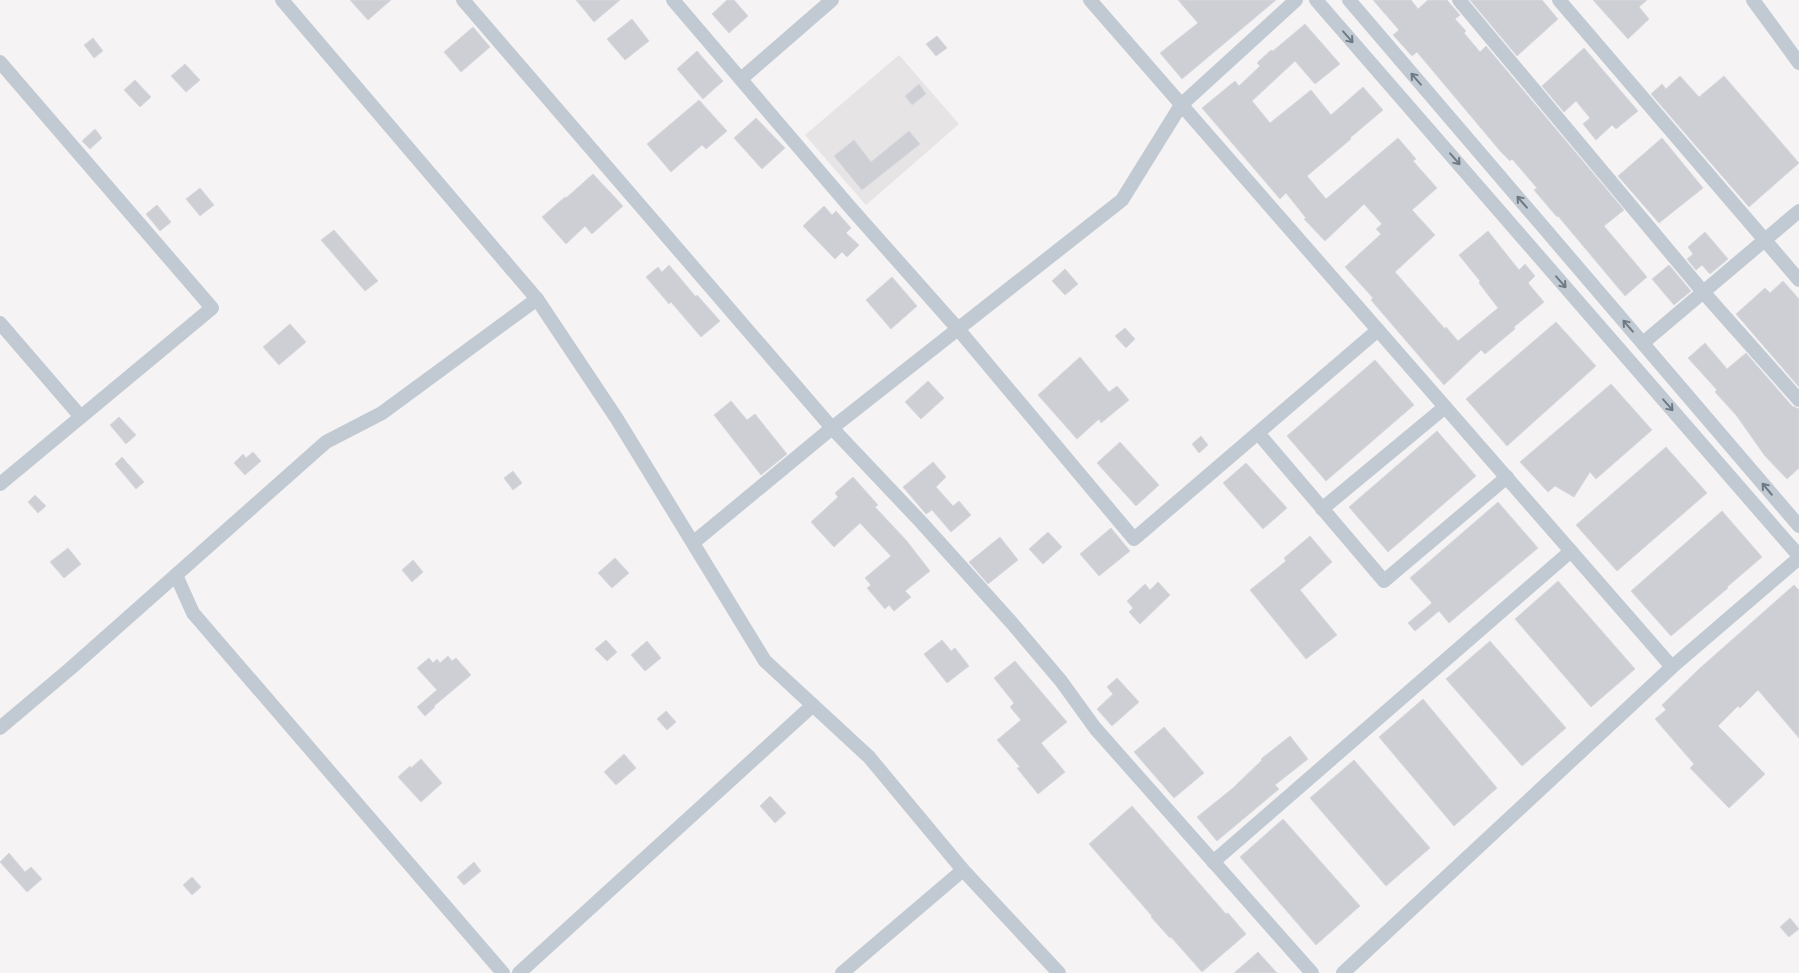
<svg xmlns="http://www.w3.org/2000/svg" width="1799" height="973" font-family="'Fira Sans Condensed',sans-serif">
	<rect width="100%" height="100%" fill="#f5f3f3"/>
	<!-- education -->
	<path fill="#e6e4e5" d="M 899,55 L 959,124 L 866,205 L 805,135 Z"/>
	<!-- building -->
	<g fill="#cdcfd5" stroke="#d7d9de">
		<path d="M 350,0 L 391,0 L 368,20 Z"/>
		<path d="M 576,0 L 620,0 L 594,22 Z"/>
		<path d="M 727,0 L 734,0 L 748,16 L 729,33 L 712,14 Z"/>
		<path d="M 1178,0 L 1276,0 L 1182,79 L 1160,53 L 1198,23 Z"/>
		<path d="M 1373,0 L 1411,0 L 1418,9 L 1428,0 L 1447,0 L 1460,15 L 1455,19 L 1466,31 L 1464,33 L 1480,52 L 1486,46 L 1624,210 L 1604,226 L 1647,277 L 1625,296 L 1558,216 L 1557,217 L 1534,190 L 1537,188 L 1512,159 L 1510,161 L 1501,152 L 1417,52 L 1412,56 L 1393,35 L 1399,30 Z"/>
		<path d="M 1470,0 L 1542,0 L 1558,19 L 1517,56 Z"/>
		<path d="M 1593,0 L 1647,0 L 1639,7 L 1649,19 L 1628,39 Z"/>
		<path d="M 632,19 L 649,41 L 625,60 L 607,39 Z"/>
		<path d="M 1305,24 L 1340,64 L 1315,84 L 1295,61 L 1252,101 L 1270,123 L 1311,90 L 1331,115 L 1363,87 L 1383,110 L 1350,138 L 1351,139 L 1307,176 L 1326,199 L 1398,138 L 1416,159 L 1413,161 L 1437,188 L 1412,210 L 1435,235 L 1395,272 L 1445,329 L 1446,327 L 1458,341 L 1498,308 L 1479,283 L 1480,281 L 1459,255 L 1488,231 L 1519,270 L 1525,264 L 1535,276 L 1528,283 L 1544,302 L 1514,327 L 1515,329 L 1485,354 L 1481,350 L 1444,385 L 1371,300 L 1373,298 L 1345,267 L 1381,234 L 1376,229 L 1382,224 L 1364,204 L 1325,241 L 1304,219 L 1306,218 L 1286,193 L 1280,199 L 1202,108 L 1235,81 L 1239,86 L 1260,66 L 1257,63 L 1271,50 L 1273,51 Z"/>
		<path d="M 473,27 L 490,47 L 461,72 L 444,52 Z"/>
		<path d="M 937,36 L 947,48 L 936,56 L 926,44 Z"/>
		<path d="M 93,38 L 103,51 L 94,58 L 84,45 Z"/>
		<path d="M 1584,48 L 1638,111 L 1616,129 L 1612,125 L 1596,140 L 1583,124 L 1590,118 L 1576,101 L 1564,112 L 1542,86 Z"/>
		<path d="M 697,51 L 723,81 L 703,99 L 677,69 Z"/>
		<path d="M 185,64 L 200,80 L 186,92 L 171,76 Z"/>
		<path d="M 1680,76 L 1699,97 L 1724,76 L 1799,163 L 1749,207 L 1651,94 L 1662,84 L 1666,89 Z"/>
		<path d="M 135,80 L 151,97 L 140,107 L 124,90 Z"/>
		<path d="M 919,84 L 926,94 L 912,105 L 905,96 Z"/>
		<path d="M 699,100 L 727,131 L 706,149 L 702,145 L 671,172 L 647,144 Z"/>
		<path d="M 756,118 L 785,148 L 762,169 L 734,138 Z"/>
		<path d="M 95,129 L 102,138 L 90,149 L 82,141 Z"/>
		<path d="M 909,131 L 920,144 L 862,190 L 834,156 L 854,140 L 871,162 Z"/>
		<path d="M 1662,138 L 1703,188 L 1659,223 L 1618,176 Z"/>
		<path d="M 593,174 L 623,206 L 592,234 L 585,226 L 566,244 L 542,217 L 565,197 L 566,198 Z"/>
		<path d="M 200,188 L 214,205 L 200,216 L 186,199 Z"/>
		<path d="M 157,205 L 171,222 L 160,231 L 146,214 Z"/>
		<path d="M 824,206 L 832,215 L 836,211 L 851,228 L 846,233 L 859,245 L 847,257 L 842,252 L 835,259 L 803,226 Z"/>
		<path d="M 334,230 L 378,281 L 365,291 L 321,240 Z"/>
		<path d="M 1705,232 L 1728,259 L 1710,274 L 1702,265 L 1696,270 L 1687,259 L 1693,254 L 1688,247 Z"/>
		<path d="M 669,265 L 696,297 L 697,295 L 720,321 L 701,337 L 671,302 L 669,304 L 646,277 L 658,267 L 662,272 Z"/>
		<path d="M 1669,265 L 1691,291 L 1674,305 L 1652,279 Z"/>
		<path d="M 1065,269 L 1078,284 L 1065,295 L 1052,281 Z"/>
		<path d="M 892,277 L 917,306 L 891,329 L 866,300 Z"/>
		<path d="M 1783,281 L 1799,299 L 1799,387 L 1736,314 L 1765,288 L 1770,293 Z"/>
		<path d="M 1556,322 L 1596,366 L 1507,446 L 1466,399 Z"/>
		<path d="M 290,324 L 306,342 L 279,365 L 263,347 Z"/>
		<path d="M 1125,328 L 1135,339 L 1126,348 L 1115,336 Z"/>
		<path d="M 1705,343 L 1727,369 L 1746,353 L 1792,406 L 1799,409 L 1799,468 L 1787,479 L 1765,456 L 1736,415 L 1715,392 L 1717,390 L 1688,358 Z"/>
		<path d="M 1080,357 L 1109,392 L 1117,386 L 1129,400 L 1101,423 L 1099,419 L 1077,439 L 1038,395 Z"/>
		<path d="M 1375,360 L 1414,405 L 1326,481 L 1287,436 Z"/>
		<path d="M 928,381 L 944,398 L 921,419 L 905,402 Z"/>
		<path d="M 1611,384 L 1652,430 L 1596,479 L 1590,472 L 1574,497 L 1555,486 L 1548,492 L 1520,462 Z"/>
		<path d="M 731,401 L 747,420 L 755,414 L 787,454 L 761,475 L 714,415 Z"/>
		<path d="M 119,417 L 136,435 L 126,444 L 110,425 Z"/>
		<path d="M 1437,431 L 1476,476 L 1388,552 L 1349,507 Z"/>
		<path d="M 1201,436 L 1208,445 L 1199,453 L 1192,444 Z"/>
		<path d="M 1120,442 L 1159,485 L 1136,506 L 1097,463 Z"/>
		<path d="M 1666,447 L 1707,493 L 1617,571 L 1576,525 Z"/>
		<path d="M 253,452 L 261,461 L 245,475 L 234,463 L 243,454 L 246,458 Z"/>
		<path d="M 122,457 L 144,482 L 136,489 L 115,464 Z"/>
		<path d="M 933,462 L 946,477 L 936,487 L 953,506 L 959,501 L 971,515 L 951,532 L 932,510 L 926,514 L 903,487 Z"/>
		<path d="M 1246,463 L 1287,508 L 1263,529 L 1223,483 Z"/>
		<path d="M 513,471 L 522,483 L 513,490 L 504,478 Z"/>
		<path d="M 853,477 L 878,505 L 875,507 L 906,540 L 930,571 L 905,591 L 911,597 L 894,611 L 889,605 L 885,609 L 867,588 L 871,585 L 865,578 L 891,556 L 860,523 L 834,547 L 811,522 L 838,497 L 835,493 Z"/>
		<path d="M 35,495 L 46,506 L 38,513 L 28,502 Z"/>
		<path d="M 1498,502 L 1538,548 L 1449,623 L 1439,611 L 1415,631 L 1408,623 L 1432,603 L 1410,578 Z"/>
		<path d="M 1722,511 L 1762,557 L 1727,587 L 1728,588 L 1671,636 L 1631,591 Z"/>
		<path d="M 1111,528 L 1130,551 L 1099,576 L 1080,554 Z"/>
		<path d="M 1048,532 L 1062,547 L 1043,564 L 1029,549 Z"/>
		<path d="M 1310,536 L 1332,562 L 1300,590 L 1337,635 L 1306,659 L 1250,590 L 1286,561 L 1284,558 Z"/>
		<path d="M 1000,537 L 1018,560 L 988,584 L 969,562 Z"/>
		<path d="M 68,548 L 81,564 L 64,578 L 50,562 Z"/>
		<path d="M 615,558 L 629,573 L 612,588 L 598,573 Z"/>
		<path d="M 413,560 L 423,572 L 412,582 L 402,570 Z"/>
		<path d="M 1558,581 L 1635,669 L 1591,707 L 1515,619 Z"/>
		<path d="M 1158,582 L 1170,595 L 1140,624 L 1129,612 L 1133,608 L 1127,601 L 1145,584 L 1150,590 Z"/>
		<path d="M 1794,585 L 1799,590 L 1799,738 L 1758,690 L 1740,708 L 1738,706 L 1718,726 L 1765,774 L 1729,808 L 1690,768 L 1694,764 L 1655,719 L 1666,710 L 1662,705 L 1699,669 Z"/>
		<path d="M 606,640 L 617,652 L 607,661 L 595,649 Z"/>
		<path d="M 942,640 L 951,651 L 955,648 L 969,666 L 947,683 L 924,654 Z"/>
		<path d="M 647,641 L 661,658 L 645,671 L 631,655 Z"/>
		<path d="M 1490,641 L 1566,728 L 1522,766 L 1446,679 Z"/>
		<path d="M 448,656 L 452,661 L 456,658 L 471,675 L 434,706 L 435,707 L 425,716 L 417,707 L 437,690 L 417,668 L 429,658 L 433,663 L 437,659 L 440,663 Z"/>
		<path d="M 1015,661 L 1067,722 L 1041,743 L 1065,772 L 1038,794 L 1017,768 L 1020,767 L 997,740 L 1021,720 L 1010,707 L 1014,703 L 994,678 Z"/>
		<path d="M 1117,678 L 1139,702 L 1112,726 L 1097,709 L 1113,694 L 1107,687 Z"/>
		<path d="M 1423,699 L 1497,788 L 1454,826 L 1379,737 Z"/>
		<path d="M 666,711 L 676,722 L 667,730 L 657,719 Z"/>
		<path d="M 1164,727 L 1204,773 L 1174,798 L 1134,752 Z"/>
		<path d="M 1290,736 L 1308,759 L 1275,785 L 1279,789 L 1217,841 L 1197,817 L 1233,788 L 1262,760 L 1261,759 Z"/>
		<path d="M 624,754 L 636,768 L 616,785 L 604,772 Z"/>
		<path d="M 421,759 L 442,783 L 421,802 L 398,777 L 410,766 L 411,768 Z"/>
		<path d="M 1354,760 L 1430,848 L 1386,886 L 1310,798 Z"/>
		<path d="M 770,796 L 786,813 L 775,823 L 760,806 Z"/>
		<path d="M 1132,806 L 1226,914 L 1228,913 L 1246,934 L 1202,972 L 1171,937 L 1170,938 L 1151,917 L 1152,916 L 1089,844 Z"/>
		<path d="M 1283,819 L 1360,906 L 1316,945 L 1240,857 Z"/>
		<path d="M 9,853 L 25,872 L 31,867 L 42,879 L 27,892 L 0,862 Z"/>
		<path d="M 474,862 L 481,871 L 464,885 L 457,877 Z"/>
		<path d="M 192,877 L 201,887 L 192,895 L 183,885 Z"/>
		<path d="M 1790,918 L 1799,929 L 1789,937 L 1780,927 Z"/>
		<path d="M 1258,952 L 1277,973 L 1234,973 Z"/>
	</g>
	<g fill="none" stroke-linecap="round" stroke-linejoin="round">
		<!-- minor -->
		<g stroke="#c1cad2" stroke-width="14">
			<path d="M 282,0 L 537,299 L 617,419 L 765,661 L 869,757 L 963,870 L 1059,973"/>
			<path d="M 463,0 L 832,428 L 921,522 L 1011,622 L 1061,681 L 1095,728 L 1312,973"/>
			<path d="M 673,0 L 849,206 L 958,329 L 1134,539 L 1378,330"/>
			<path d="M 1090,0 L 1672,667"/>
			<path d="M 1316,0 L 1799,556"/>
			<path d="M 1349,0 L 1799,526"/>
			<path d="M 1459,0 L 1704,293 L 1799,400"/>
			<path d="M 1559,0 L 1799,280"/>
			<path d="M 1753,0 L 1799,63"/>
			<path d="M 0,62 L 212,308 L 0,484"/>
			<path d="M 741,79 L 832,0"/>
			<path d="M 0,323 L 81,417"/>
			<path d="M 1643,343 L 1799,211"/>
			<path d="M 1258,433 L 1384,581 L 1507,477"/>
			<path d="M 1322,509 L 1445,407"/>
			<path d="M 694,542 L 832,428 L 1122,200 L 1181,105 L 1296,0"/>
			<path d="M 176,575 L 193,613 L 503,973"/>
			<path d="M 0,728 L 71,668 L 326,442 L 382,413 L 537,299"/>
			<path d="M 1213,862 L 1571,551"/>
			<path d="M 519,973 L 813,705"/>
			<path d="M 842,973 L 963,870"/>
			<path d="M 1343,973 L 1672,667 L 1799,558"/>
		</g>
	</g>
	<!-- one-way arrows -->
	<defs><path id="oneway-shaft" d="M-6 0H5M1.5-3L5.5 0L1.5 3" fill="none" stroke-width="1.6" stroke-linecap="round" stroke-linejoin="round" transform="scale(1.25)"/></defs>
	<g stroke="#6e7983">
		<use href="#oneway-shaft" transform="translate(1348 37) rotate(49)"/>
		<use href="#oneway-shaft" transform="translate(1416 79) rotate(-131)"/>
		<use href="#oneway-shaft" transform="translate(1455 159) rotate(49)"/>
		<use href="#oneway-shaft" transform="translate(1522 202) rotate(-131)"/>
		<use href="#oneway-shaft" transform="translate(1561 282) rotate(49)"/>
		<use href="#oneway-shaft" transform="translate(1628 326) rotate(-131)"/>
		<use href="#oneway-shaft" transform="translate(1668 405) rotate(49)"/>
		<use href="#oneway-shaft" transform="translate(1767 489) rotate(-130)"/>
	</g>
</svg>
